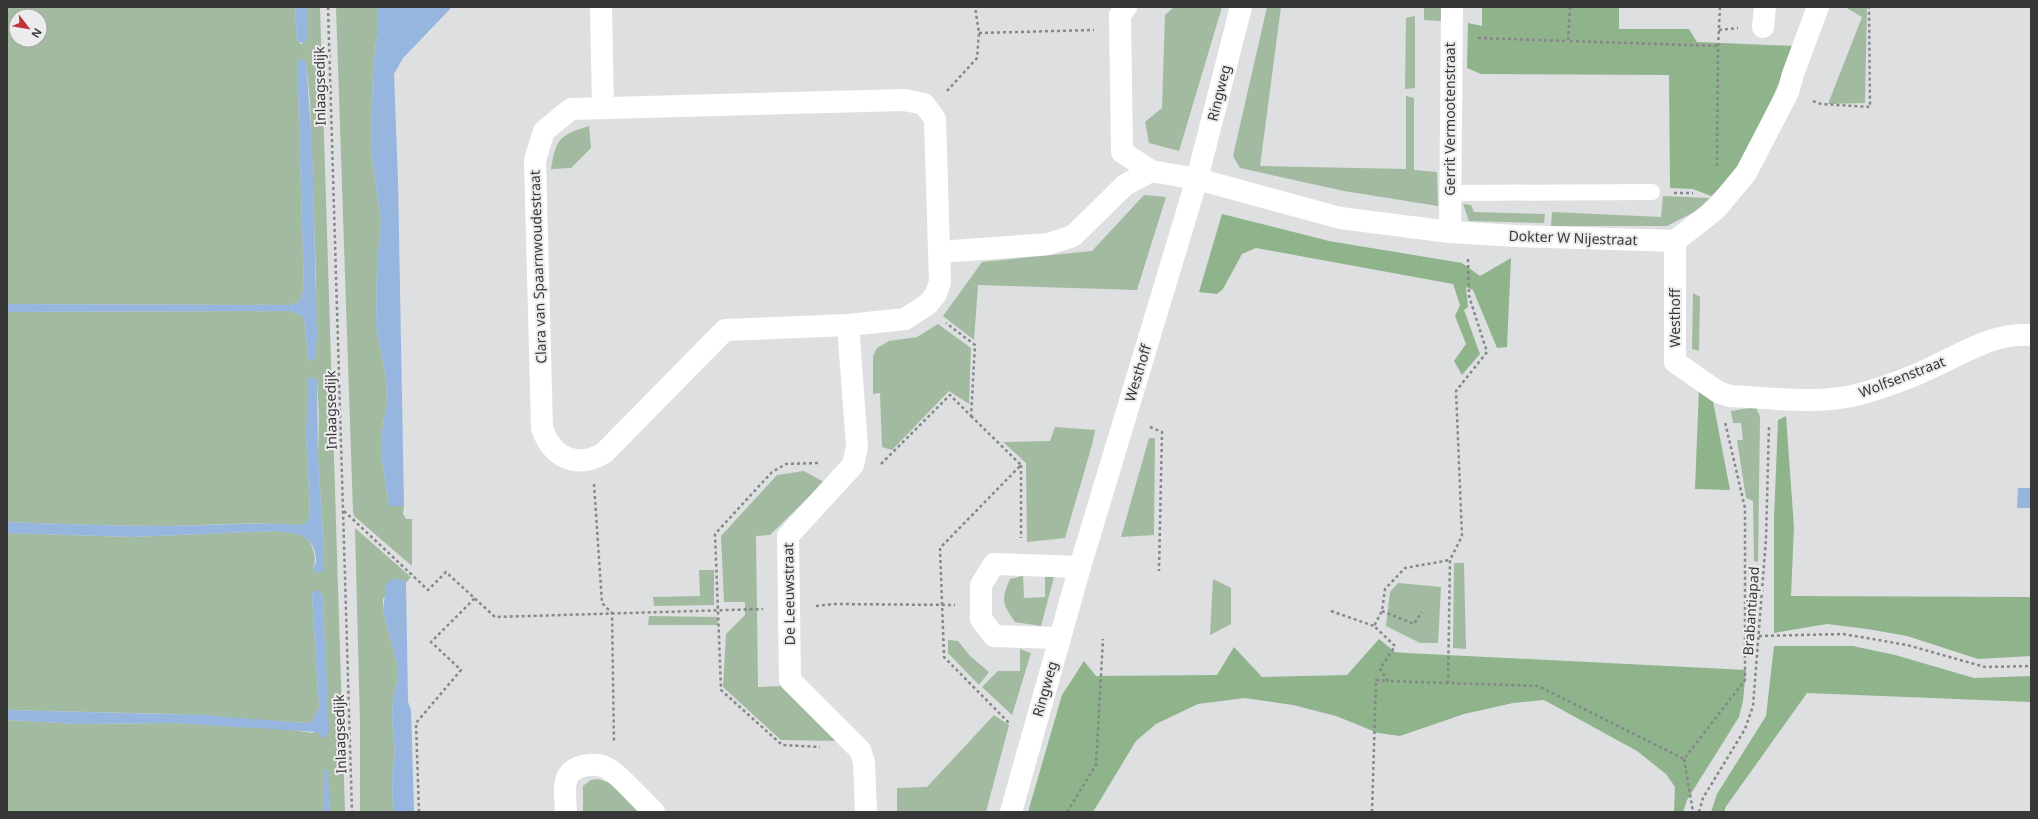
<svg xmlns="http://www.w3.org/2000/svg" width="2038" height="819" font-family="'Noto Sans',sans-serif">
	<rect width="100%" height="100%" fill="#dedfe1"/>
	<!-- green -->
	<g fill="#a2ba9f" fill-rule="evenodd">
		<path d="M 7,7 L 295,7 L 297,41 L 301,44 L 304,43 L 307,39 L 307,7 L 320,7 L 345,812 L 330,812 L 327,770 L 323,812 L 7,812 L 7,720 L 77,724 L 175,723 L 284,729 L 313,733 L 328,717 L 323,600 L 322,593 L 315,591 L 312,594 L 319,708 L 313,721 L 308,723 L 173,714 L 7,710 L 7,533 L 131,537 L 277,531 C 292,533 310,532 313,550 C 315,558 316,560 313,568 L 324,551 L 318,457 L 319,416 L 317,380 L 309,378 L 306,433 L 310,514 L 308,521 L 303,526 C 259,521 216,525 172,526 C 117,526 62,524 7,522 L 7,312 L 291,311 L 304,317 L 308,358 L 310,361 L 315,359 L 316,279 L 312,155 L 310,101 L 306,63 L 304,60 L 301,60 L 298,61 L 298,91 L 304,290 L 299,302 L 291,305 L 7,304 ZM 16,16 L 40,16 L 40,40 L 16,40 Z"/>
		<path d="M 336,7 L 377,8 L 377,35 L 373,68 L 371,150 L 381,222 L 377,262 L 376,326 L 386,377 L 387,403 L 381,436 L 381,455 L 389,506 L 404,506 L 403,514 L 406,519 L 412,519 L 412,566 L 354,516 L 353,512 Z"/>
		<path d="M 1174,7 L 1222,7 L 1179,151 L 1149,143 L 1145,122 L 1162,108 L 1165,15 Z"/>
		<path d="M 1267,7 L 1281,7 L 1260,166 L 1406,169 L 1406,96 L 1414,98 L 1414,170 L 1437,172 L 1438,206 L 1344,191 L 1240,168 L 1233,156 Z"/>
		<path d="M 1424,7 L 1441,7 L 1441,21 L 1424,20 Z"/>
		<path d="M 1845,7 L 1867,7 L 1865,103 L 1828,104 L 1862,17 Z"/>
		<path d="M 1415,16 L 1415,88 L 1405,89 L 1406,18 Z"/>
		<path d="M 589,126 L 591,148 L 571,168 L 551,169 C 556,138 560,135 589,126 Z"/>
		<path d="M 1144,195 L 1166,197 L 1137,290 L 978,285 L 974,340 L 943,316 L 982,262 L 1092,251 Z"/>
		<path d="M 1663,196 L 1709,198 L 1698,210 L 1667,226 L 1551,226 L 1552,212 L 1661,217 Z"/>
		<path d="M 1463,204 L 1471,205 L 1474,212 L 1545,214 L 1544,223 L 1469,221 Z"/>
		<path d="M 1693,293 L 1700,297 L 1699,351 L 1692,349 Z"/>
		<path d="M 938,324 L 971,348 L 969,404 L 949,391 L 892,450 L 882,447 L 880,393 L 873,394 L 873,356 L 877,348 L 889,341 L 917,337 Z"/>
		<path d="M 1756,407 L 1760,417 L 1758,562 L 1754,561 L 1753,501 L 1746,498 L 1737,440 L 1743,440 L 1741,423 L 1733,423 L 1731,411 Z"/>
		<path d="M 1055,427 L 1095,430 L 1092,445 L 1065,538 L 1027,542 L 1026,463 L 1003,442 L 1050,441 Z"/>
		<path d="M 1149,438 L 1155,438 L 1154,535 L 1121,537 Z"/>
		<path d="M 804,471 L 824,482 L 770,535 L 756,536 L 758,687 L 783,686 L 840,741 L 781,740 L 723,687 L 726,634 L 745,615 L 745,602 L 724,602 L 721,536 L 777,475 Z"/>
		<path d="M 355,528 L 411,577 L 406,583 L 401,579 L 383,599 L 383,611 L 398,667 L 398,679 L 393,698 L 392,719 L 395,751 L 392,775 L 393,812 L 360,812 L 360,724 Z"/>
		<path d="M 1454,563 L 1464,563 L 1466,649 L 1453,648 Z"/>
		<path d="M 699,570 L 714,570 L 714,605 L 654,606 L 653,597 L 700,596 Z"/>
		<path d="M 1045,574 L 1054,577 L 1041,626 L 1015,622 C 1002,603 1001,600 1010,579 L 1023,576 L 1024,598 L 1045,597 Z"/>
		<path d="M 1213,579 L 1231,588 L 1231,624 L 1210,635 Z"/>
		<path d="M 1398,583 L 1441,587 L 1438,643 L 1420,643 L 1386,626 L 1390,592 Z"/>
		<path d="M 649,616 L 717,617 L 718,625 L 648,625 Z"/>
		<path d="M 948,640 L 958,641 L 970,656 L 989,672 L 979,685 L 948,653 Z"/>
		<path d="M 1020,649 L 1031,653 L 1012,715 L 982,687 L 998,671 L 1020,671 Z"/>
		<path d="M 994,715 L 1009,725 L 986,812 L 897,812 L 897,788 L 927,787 Z"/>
		<path d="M 598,779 L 610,783 L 639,812 L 583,812 L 583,786 L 591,780 Z"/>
	</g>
	<!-- forest -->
	<g fill="#8fb48c">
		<path d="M 1482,7 L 1619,7 L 1619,29 L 1689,29 L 1697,42 L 1795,46 L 1759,129 L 1744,158 L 1728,181 L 1711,196 L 1693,189 L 1670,188 L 1669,75 L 1481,74 L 1467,68 L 1468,23 L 1482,26 Z"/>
		<path d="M 1222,214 L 1329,241 L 1462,263 L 1480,276 L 1511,258 L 1507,347 L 1497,348 L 1473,290 L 1466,287 L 1468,307 L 1464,310 L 1480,354 L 1462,375 L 1454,361 L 1466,344 L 1455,316 L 1460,305 L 1453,284 L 1256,248 L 1242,254 L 1223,289 L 1217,294 L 1199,292 Z"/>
		<path d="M 1699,387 L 1713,401 L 1730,490 L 1695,489 Z"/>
		<path d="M 1786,416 L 1794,527 L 1791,596 L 2031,597 L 2031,656 L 1978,659 L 1907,636 L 1867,629 L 1827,624 L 1774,633 L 1774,519 L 1778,420 Z"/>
		<path d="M 1379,639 L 1395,652 L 1407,653 L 1746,670 L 1743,701 L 1739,717 L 1687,800 L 1683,812 L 1674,812 L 1675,787 L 1666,774 L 1637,751 L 1544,700 L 1513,703 L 1464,714 L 1400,736 L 1378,733 L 1336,716 L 1293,705 L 1245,698 L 1198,704 L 1156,724 L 1136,741 L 1093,812 L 1028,812 L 1062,695 L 1084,661 L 1096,676 L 1217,675 L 1234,647 L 1262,677 L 1347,675 Z"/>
		<path d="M 1774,646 L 1853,646 L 1895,655 L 1974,678 L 2031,676 L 2031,702 L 1807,693 L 1725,808 L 1725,812 L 1711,812 L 1717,794 L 1766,716 Z"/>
	</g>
	<!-- water -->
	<g fill="#96b5df">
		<path d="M 295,7 L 307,7 L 307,39 L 304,43 L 297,42 Z"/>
		<path d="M 377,7 L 452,7 L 403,58 L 394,74 L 398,180 L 404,506 L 389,506 L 381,455 L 381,436 L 387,403 L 386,377 L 376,326 L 377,262 L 381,222 L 371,150 L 373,68 L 377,35 Z"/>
		<path d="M 301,59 L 304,60 L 306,63 L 312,142 L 317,336 L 315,359 L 310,361 L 308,358 L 304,317 L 291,311 L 7,312 L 7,304 L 291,305 L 299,302 L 304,290 L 298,91 L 298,61 Z"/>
		<path d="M 313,377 L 317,380 L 318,457 L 324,551 L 324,569 L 322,572 L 313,572 C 313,567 317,563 316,559 C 313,533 299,534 277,531 L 131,537 L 7,533 L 7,522 C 62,524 117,526 172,526 C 216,525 259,522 303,525 L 308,521 L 310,514 L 306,433 L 308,379 Z"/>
		<path d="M 2018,488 L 2031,488 L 2031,508 L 2017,508 Z"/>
		<path d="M 393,579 L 401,579 L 406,583 L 408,702 L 411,710 L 414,812 L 393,812 L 392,775 L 395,751 L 392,719 L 393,698 L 398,679 L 398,667 L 383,611 L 386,584 Z"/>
		<path d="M 319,590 L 322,593 L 323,600 L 329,731 L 326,737 L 321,738 L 317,732 L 175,723 L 77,724 L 7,720 L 7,710 L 203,715 L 292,722 L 308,723 L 312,721 L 319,708 L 312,594 L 315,591 Z"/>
		<path d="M 325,769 L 327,770 L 328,775 L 330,812 L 323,812 L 323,770 Z"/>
	</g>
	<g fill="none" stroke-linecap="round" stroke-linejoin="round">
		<!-- path -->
		<g stroke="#868788" stroke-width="2.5" stroke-dasharray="3 3" stroke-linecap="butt">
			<path d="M 328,7 L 352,812"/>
			<path d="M 1570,7 L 1568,41 L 1718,46"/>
			<path d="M 1719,30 L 1738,28"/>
			<path d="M 979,33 L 1094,30"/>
			<path d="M 1478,38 L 1568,41"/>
			<path d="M 947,91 L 977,58 L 979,33 L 975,7"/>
			<path d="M 1813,101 L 1821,104 L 1870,107 L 1869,7"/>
			<path d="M 1717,166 L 1718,46 L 1720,7"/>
			<path d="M 1674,193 L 1693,193"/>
			<path d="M 1468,259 L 1469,296 L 1487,352 L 1456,391 L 1462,536 L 1450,560 L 1448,683 L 1538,686 L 1684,759 L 1745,680 L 1745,508 L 1725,422"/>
			<path d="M 971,416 L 1021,465 L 940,548 L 944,657 L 1009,723"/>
			<path d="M 1150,427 L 1162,432 L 1159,571"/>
			<path d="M 818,463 L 786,464 L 772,472 L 715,534 L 721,690 L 782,745 L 820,747"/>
			<path d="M 881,464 L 950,395 L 971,416 L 975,345 L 946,323"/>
			<path d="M 1021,465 L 1021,538"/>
			<path d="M 594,484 L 602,603 L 612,613 L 614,743"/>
			<path d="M 344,511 L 428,590 L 446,572 L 495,617 L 763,609"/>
			<path d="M 816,606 L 834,604 L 955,605"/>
			<path d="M 1331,611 L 1374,626"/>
			<path d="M 1382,611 L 1414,624 L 1422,612"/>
			<path d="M 1759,636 L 1843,634 L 1907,645 L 1985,667 L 2031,666"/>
			<path d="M 1448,683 L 1388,681 L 1380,669 L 1395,646 L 1374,626 L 1382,611 L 1385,589 L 1405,568 L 1450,560"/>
			<path d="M 1684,759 L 1693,812"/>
			<path d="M 419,812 L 416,723 L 461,670 L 431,642 L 475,598"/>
			<path d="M 1067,812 L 1096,765 L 1103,639"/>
			<path d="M 1372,812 L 1376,680 L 1388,681"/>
			<path d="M 1699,812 L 1703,798 L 1745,729 L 1753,706 L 1766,539 L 1769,425"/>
		</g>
		<!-- service -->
		<path stroke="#fff" stroke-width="16" d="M 1450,193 L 1652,192"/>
		<!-- minor -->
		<g stroke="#fff" stroke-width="22">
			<path d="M 601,7 L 603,108"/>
			<path d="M 1126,7 L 1120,15 L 1122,152 L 1151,171 L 1197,179 L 1340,218 L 1450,232 L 1516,236 L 1675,241 L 1716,209 L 1746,173 L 1788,92 L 1793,74 L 1818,7"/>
			<path d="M 1763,27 L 1765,7"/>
			<path d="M 904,100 L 924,104 L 935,119 L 940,282 L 936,294 L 928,304 L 905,319 L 848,325 L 725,330 L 604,453 C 577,469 552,458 542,428 L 535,160 L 544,131 L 571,109 Z"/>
			<path d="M 1450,232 L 1452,7"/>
			<path d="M 1675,241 L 1675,362 L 1718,392 L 1730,396 C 1771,398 1821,405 1860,394 C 1886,387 1913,377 1937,365 C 1969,350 1995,333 2031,335"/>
			<path d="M 940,252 L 1048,244 L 1073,236 L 1125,185 L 1151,171"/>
			<path d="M 848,325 L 857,446 L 853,465 L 788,536 L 790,680 L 860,750 L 864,762 L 866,812"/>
			<path d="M 1059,638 L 994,636 L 981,619 L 981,585 L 994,564 L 1080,567"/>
			<path d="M 566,812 C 565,790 559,768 589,765 C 597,764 605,766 612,771 C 627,783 640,799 654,812"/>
		</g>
		<!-- tertiary -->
		<path stroke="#fff" stroke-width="22" d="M 1011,812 L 1080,567 L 1197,179 L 1241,7"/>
	</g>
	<g text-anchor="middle" stroke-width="4" stroke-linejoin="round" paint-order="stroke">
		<!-- street labels -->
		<g font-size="14" fill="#373738" stroke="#ececee">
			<text transform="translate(320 86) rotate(-91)" y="5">Inlaagsedijk</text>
			<text transform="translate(1219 93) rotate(-76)" y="5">Ringweg</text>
			<text transform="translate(1450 119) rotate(-90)" y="5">Gerrit Vermootenstraat</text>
			<text transform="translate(1573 238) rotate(2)" y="5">Dokter W Nijestraat</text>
			<text transform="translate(538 267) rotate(-92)" y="5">Clara van Spaarnwoudestraat</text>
			<text transform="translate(1675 318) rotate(-90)" y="5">Westhoff</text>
			<text transform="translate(1138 373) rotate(-73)" y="5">Westhoff</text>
			<text transform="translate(1902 377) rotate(-21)" y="5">Wolfsenstraat</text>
			<text transform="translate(331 410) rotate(-91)" y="5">Inlaagsedijk</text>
			<text transform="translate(789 594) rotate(-91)" y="5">De Leeuwstraat</text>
			<text transform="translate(1751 611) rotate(-86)" y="5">Brabantiapad</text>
			<text transform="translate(1045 689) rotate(-74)" y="5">Ringweg</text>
			<text transform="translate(340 734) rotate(-92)" y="5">Inlaagsedijk</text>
		</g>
	</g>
	<!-- border -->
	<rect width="2038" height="819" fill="none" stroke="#373738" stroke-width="16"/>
	<!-- north arrow -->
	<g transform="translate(28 28) rotate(121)"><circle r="19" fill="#ececee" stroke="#a4a4a5"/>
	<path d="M0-3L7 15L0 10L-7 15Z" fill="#c2323a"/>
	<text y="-6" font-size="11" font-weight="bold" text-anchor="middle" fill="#373738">N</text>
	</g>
</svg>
